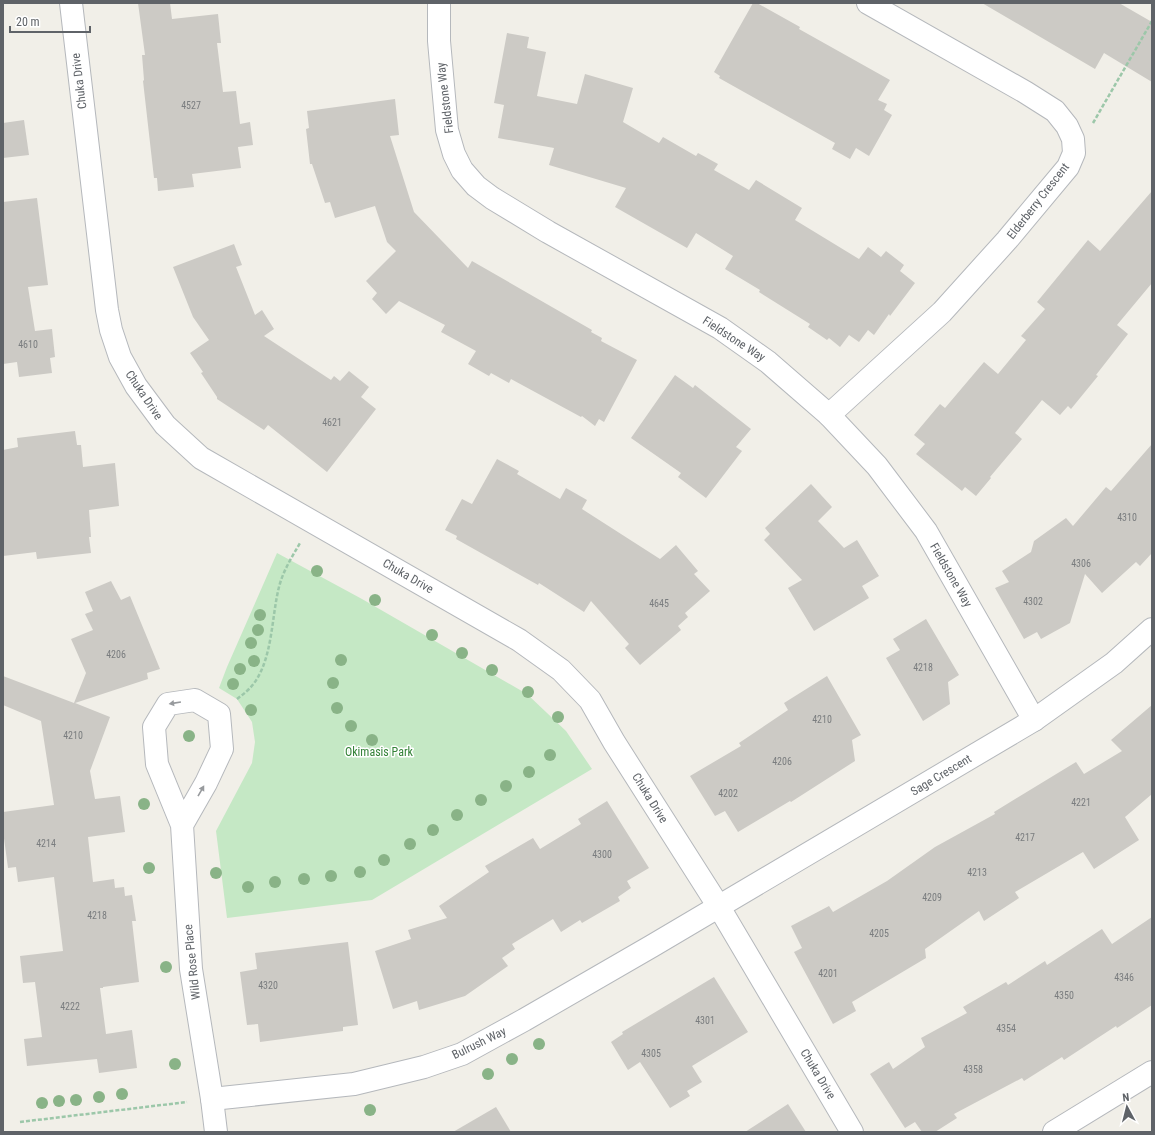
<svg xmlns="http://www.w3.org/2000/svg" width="1155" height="1135" font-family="'Roboto Condensed',sans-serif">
	<rect width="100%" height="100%" fill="#f1efe8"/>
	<!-- green -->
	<path fill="#c5e8c5" d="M 277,553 L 362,599 L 527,694 L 566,731 L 592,769 L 372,900 L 227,918 L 216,831 L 252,763 L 255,742 L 252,722 L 237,699 L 219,688 L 227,667 Z"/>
	<!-- building -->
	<g fill="#cccac5">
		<path d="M 138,3 L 170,3 L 172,19 L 218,14 L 221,43 L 217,43 L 223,92 L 236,91 L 240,124 L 250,122 L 253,145 L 238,147 L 241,168 L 192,174 L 194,187 L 158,191 L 157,178 L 154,178 L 143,81 L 144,80 L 142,55 L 145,55 Z"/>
		<path d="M 753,3 L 757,3 L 800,27 L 799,29 L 890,80 L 878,100 L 887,104 L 884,110 L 892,115 L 869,156 L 856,148 L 850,159 L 832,149 L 835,143 L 719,78 L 720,76 L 714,72 Z"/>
		<path d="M 982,3 L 1119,3 L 1152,22 L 1152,82 L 1104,53 L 1095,69 Z"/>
		<path d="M 507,33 L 529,37 L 527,48 L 546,52 L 537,96 L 577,104 L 585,74 L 633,88 L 623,122 L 659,143 L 663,137 L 696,156 L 698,153 L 718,164 L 714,170 L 749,190 L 756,180 L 802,208 L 795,220 L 859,259 L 868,247 L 881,257 L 886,251 L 904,265 L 900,271 L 915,283 L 890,316 L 889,314 L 874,335 L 868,330 L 859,342 L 849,335 L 840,347 L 829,338 L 827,340 L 808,327 L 810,324 L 759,292 L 760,290 L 725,269 L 733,256 L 696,233 L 687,248 L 615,207 L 626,188 L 549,165 L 554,148 L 498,138 L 504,105 L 494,103 Z"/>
		<path d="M 395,99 L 399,135 L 390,136 L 414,212 L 468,268 L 472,261 L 592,330 L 591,332 L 602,338 L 601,341 L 637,360 L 604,422 L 599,419 L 595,426 L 582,416 L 581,417 L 511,379 L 509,383 L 491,373 L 489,376 L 468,364 L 476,351 L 441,332 L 445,325 L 399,301 L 386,314 L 372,299 L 377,293 L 366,281 L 396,251 L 387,242 L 375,206 L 335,218 L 330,202 L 325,203 L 312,164 L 310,164 L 306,129 L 309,128 L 307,111 Z"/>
		<path d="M 24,120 L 29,155 L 3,158 L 3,123 Z"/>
		<path d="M 1152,191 L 1152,283 L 1117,325 L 1128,334 L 1096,375 L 1098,376 L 1071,409 L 1068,406 L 1060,415 L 1042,400 L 1015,433 L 1022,439 L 990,477 L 991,478 L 976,496 L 965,487 L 962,491 L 916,454 L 925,444 L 914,435 L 940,404 L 945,408 L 984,362 L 998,374 L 1026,340 L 1021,336 L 1045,309 L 1037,302 L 1088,240 L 1100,251 Z"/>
		<path d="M 37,198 L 48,285 L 28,287 L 35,331 L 52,329 L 55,357 L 50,358 L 52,373 L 19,377 L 17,362 L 3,364 L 3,202 Z"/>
		<path d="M 234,244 L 242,265 L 236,267 L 255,315 L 262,310 L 274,329 L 264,336 L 331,380 L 334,376 L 340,381 L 349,371 L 369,387 L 361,397 L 376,409 L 327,472 L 268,425 L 264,430 L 217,399 L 217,397 L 201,373 L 203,372 L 190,353 L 209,340 L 193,317 L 173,267 Z"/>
		<path d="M 675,375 L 693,388 L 695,385 L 751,429 L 736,447 L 742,451 L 706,498 L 678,477 L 681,473 L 631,438 Z"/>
		<path d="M 75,431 L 77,445 L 81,445 L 83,467 L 115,463 L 119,506 L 89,510 L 91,537 L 89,537 L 91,553 L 37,559 L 36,552 L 3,556 L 3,450 L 18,447 L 17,438 Z"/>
		<path d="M 1152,444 L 1152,553 L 1140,566 L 1136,562 L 1102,593 L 1085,574 L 1070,623 L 1041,639 L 1037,632 L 1024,639 L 995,588 L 1009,582 L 1002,571 L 1031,552 L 1034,541 L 1066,518 L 1073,526 L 1106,487 L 1111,491 Z"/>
		<path d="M 497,459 L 519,471 L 517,474 L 560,499 L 566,488 L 587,500 L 582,509 L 660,559 L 676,545 L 698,571 L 694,574 L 710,591 L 685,613 L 688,617 L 678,626 L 681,630 L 640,665 L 625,648 L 629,644 L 591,601 L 584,612 L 539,583 L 538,585 L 456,539 L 457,536 L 445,530 L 462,499 L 472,504 Z"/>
		<path d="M 811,484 L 832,507 L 818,521 L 844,548 L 857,540 L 879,576 L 862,586 L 869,598 L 814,631 L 788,588 L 802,580 L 764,540 L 770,534 L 765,528 Z"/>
		<path d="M 111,581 L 121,600 L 130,596 L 160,669 L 147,673 L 148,679 L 75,703 L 110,717 L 90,771 L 95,799 L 120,796 L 125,832 L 88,837 L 93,882 L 114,879 L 115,888 L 124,887 L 125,896 L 132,895 L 136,921 L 132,921 L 139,982 L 103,987 L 103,988 L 100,988 L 106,1034 L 132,1030 L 137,1068 L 99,1073 L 97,1059 L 27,1066 L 24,1039 L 42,1037 L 35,982 L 23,983 L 20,956 L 63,951 L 54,877 L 18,882 L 16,867 L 8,868 L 3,831 L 3,812 L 54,805 L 41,721 L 3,705 L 3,676 L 74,703 L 86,673 L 71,639 L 93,630 L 85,614 L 93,611 L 85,592 Z"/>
		<path d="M 926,619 L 959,675 L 948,682 L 950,704 L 923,721 L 886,658 L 900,650 L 893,639 Z"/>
		<path d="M 827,676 L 861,735 L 852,740 L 855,761 L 791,802 L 790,801 L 738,832 L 725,811 L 715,816 L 690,776 L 741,746 L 739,743 L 788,710 L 784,703 Z"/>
		<path d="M 1152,705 L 1152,794 L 1125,817 L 1139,840 L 1094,869 L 1083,852 L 1015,892 L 1019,898 L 984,921 L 979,911 L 925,949 L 926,958 L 852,1002 L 856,1011 L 833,1024 L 794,952 L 802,948 L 791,926 L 829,906 L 833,912 L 887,881 L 935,847 L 995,814 L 994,812 L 1076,762 L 1084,774 L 1122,751 L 1111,740 Z"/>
		<path d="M 607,801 L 649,868 L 627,881 L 631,888 L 618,897 L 620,901 L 582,923 L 580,920 L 561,932 L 553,919 L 512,944 L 515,949 L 502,958 L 508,966 L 465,996 L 419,1010 L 417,1001 L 393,1009 L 375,951 L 411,939 L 408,930 L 447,918 L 439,906 L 489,872 L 485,866 L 533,838 L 540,849 L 581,824 L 578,819 Z"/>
		<path d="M 1152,917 L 1152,1005 L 1117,1028 L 1116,1026 L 1064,1060 L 1062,1057 L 1024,1081 L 1022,1078 L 954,1114 L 957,1118 L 935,1132 L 922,1132 L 915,1122 L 905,1128 L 870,1074 L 889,1062 L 893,1069 L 925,1047 L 921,1038 L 967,1013 L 963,1007 L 1006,982 L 1008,985 L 1045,961 L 1047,965 L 1102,929 L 1112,944 Z"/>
		<path d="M 348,942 L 358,1025 L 343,1027 L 343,1031 L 260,1042 L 258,1024 L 247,1025 L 240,972 L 257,969 L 255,953 Z"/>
		<path d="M 714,977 L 748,1032 L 692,1066 L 702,1082 L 687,1091 L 690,1096 L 670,1108 L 640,1062 L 628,1070 L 611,1042 L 623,1034 L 622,1032 Z"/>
		<path d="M 788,1104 L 806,1132 L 745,1132 Z"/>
		<path d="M 496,1107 L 511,1132 L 453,1132 Z"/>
	</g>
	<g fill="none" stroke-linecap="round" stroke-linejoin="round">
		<defs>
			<g id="minor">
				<path d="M 71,3 L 107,310 L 111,330 L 120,357 L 136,386 L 165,425 L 201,458 L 519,640 L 561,670 L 590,700 L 614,742 L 719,907 L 852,1132"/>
				<path d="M 439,3 L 439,41 L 447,130 L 454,154 L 462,170 L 476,186 L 492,198 L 548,232 L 720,328 L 768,362 L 829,415 L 877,466 L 926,531 L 1034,720"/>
				<path d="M 829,415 L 942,312 L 1007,240 L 1068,167 L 1074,153 L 1073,139 L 1067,126 L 1055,111 L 1025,92 L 868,3"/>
				<path d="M 182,825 L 206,783 L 222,749 L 219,714 L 195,700 L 168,704 L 154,727 L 157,764 L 182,825 L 191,969 L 212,1099 L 216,1132"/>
				<path d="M 212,1099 L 354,1084 L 424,1067 L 462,1054 L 524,1020 L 652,946 L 1034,720 L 1114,663 L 1152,629"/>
			</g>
			<path id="tertiary" d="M 1054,1132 L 1152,1072"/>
		</defs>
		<!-- minor casing -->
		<use href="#minor" stroke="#b5b8bc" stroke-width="24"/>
		<!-- tertiary casing -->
		<use href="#tertiary" stroke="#b5b8bc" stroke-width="24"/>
		<!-- path -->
		<g stroke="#9cc7a9" stroke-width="2.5" stroke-dasharray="4 2" stroke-linecap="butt">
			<path d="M 1093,123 L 1152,21"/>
			<path d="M 237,699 C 241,696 245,693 249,689 C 273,665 271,618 279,587 C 283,571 292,557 300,543"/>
			<path d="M 20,1122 L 187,1102"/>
		</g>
		<!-- minor -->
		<use href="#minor" stroke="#fff" stroke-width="22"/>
		<!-- tertiary -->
		<use href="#tertiary" stroke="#fff" stroke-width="22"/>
	</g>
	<!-- trees -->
	<g fill="#89b387">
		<circle cx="317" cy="571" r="6"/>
		<circle cx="375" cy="600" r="6"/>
		<circle cx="260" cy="615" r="6"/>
		<circle cx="258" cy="630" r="6"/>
		<circle cx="432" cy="635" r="6"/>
		<circle cx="251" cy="643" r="6"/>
		<circle cx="462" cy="653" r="6"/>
		<circle cx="341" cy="660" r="6"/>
		<circle cx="254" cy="661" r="6"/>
		<circle cx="240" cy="669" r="6"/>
		<circle cx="492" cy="670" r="6"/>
		<circle cx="333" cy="683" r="6"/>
		<circle cx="233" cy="684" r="6"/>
		<circle cx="528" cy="692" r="6"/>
		<circle cx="337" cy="708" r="6"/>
		<circle cx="251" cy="710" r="6"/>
		<circle cx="558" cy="717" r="6"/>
		<circle cx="351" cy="726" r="6"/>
		<circle cx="189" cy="736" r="6"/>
		<circle cx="372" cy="740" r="6"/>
		<circle cx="550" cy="755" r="6"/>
		<circle cx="529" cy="772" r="6"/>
		<circle cx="506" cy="786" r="6"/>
		<circle cx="481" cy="800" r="6"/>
		<circle cx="144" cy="804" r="6"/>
		<circle cx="457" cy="815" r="6"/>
		<circle cx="433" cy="830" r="6"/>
		<circle cx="410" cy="844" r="6"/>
		<circle cx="384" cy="860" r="6"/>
		<circle cx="149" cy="868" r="6"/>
		<circle cx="360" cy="872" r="6"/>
		<circle cx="216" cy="873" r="6"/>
		<circle cx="331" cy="876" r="6"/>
		<circle cx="304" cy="879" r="6"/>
		<circle cx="275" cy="882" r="6"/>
		<circle cx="248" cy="887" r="6"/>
		<circle cx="166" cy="967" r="6"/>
		<circle cx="539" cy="1044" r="6"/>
		<circle cx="512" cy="1059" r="6"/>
		<circle cx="175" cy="1064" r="6"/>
		<circle cx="488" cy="1074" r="6"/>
		<circle cx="122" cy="1094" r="6"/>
		<circle cx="99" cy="1097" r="6"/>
		<circle cx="76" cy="1100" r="6"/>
		<circle cx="59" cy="1101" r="6"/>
		<circle cx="42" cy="1103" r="6"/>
		<circle cx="370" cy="1110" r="6"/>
	</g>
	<!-- one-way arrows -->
	<defs><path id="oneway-solid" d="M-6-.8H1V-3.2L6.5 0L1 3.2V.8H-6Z"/></defs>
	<g fill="#979a9d">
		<use href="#oneway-solid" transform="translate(175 703) rotate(171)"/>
		<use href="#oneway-solid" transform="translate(201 791) rotate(-60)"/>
	</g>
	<g text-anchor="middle" stroke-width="3" stroke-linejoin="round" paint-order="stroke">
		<!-- number labels -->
		<g font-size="10" fill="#7a7d7f">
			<text x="191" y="109">4527</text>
			<text x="28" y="348">4610</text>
			<text x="332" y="426">4621</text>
			<text x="1127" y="521">4310</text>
			<text x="1081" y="567">4306</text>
			<text x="1033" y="605">4302</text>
			<text x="659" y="607">4645</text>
			<text x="116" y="658">4206</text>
			<text x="923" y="671">4218</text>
			<text x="822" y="723">4210</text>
			<text x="73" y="739">4210</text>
			<text x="782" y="765">4206</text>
			<text x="728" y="797">4202</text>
			<text x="1081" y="806">4221</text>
			<text x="1025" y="841">4217</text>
			<text x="46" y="847">4214</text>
			<text x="602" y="858">4300</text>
			<text x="977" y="876">4213</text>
			<text x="932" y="901">4209</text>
			<text x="97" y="919">4218</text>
			<text x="879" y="937">4205</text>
			<text x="828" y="977">4201</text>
			<text x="1124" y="981">4346</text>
			<text x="268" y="989">4320</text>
			<text x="1064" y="999">4350</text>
			<text x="70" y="1010">4222</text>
			<text x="705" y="1024">4301</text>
			<text x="1006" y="1032">4354</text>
			<text x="651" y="1057">4305</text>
			<text x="973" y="1073">4358</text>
		</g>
		<!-- street labels -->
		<g font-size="12" fill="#5f6368" stroke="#fff">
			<text transform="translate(79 81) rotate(-97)" y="4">Chuka Drive</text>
			<text transform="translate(445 98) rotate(-97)" y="4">Fieldstone Way</text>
			<text transform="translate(1038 201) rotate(-52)" y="4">Elderberry Crescent</text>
			<text transform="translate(734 339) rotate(33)" y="4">Fieldstone Way</text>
			<text transform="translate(144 395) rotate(56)" y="4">Chuka Drive</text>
			<text transform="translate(951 575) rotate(60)" y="4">Fieldstone Way</text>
			<text transform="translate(408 576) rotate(30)" y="4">Chuka Drive</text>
			<text transform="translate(941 775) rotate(-31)" y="4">Sage Crescent</text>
			<text transform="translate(650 798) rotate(58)" y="4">Chuka Drive</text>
			<text transform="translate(192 962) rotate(-96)" y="4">Wild Rose Place</text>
			<text transform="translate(479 1043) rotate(-26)" y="4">Bulrush Way</text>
			<text transform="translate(818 1074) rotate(59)" y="4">Chuka Drive</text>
		</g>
		<!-- park labels -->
		<g font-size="12" fill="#348238" stroke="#fff">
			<text x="379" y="756">Okimasis Park</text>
		</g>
	</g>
	<!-- border -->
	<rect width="1155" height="1135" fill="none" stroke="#5f6368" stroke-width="8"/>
	<!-- north arrow -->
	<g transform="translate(1127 1107) rotate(353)" stroke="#ffffff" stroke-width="3" paint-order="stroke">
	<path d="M0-3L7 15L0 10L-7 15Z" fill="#5f6368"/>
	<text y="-6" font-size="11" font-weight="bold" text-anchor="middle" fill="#5f6368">N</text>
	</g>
	<!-- scale -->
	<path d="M10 26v6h80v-6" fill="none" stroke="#5f6368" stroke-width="2"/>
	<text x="16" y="26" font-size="12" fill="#5f6368" stroke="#ffffff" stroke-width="3" paint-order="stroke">20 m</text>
</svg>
